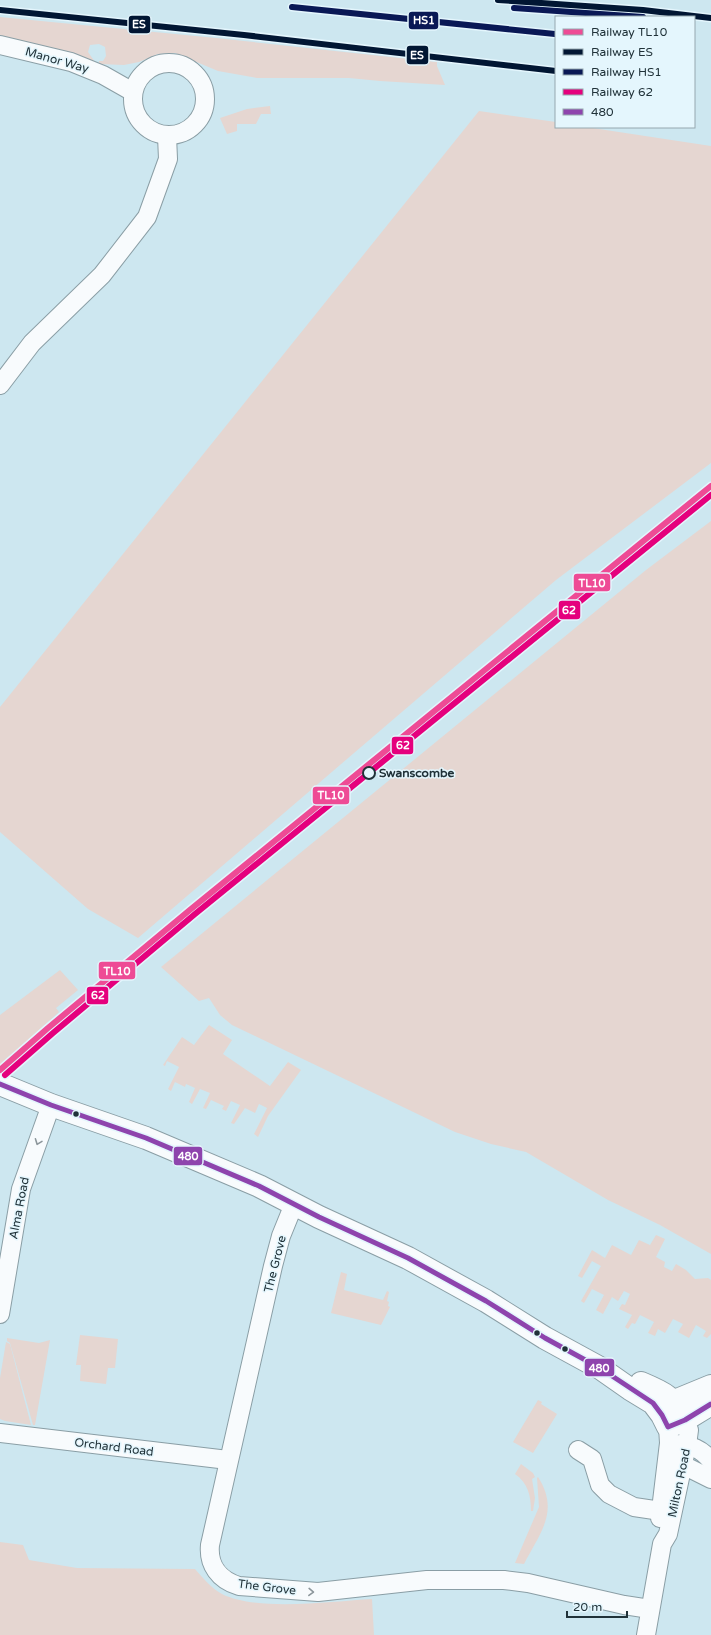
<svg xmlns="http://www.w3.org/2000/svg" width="711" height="1635" font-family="'Varela Round',sans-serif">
	<rect width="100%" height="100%" fill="#cde7f0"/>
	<!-- green -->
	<g fill="#e5d6d1">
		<path d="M 0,17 L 216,38 L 437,62 L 437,66 L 445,85 L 380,81 L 349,78 L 257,78 L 218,71 L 175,53 L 158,54 L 139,62 L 124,65 L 99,64 L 99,61 L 103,61 L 106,56 L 105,47 L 99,44 L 90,45 L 88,52 L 95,62 L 48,47 L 0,36 Z"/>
		<path d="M 270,106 L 271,114 L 261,114 L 256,124 L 237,124 L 237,131 L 227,134 L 220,118 L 247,109 Z"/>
		<path d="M 479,111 L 556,122 L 556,127 L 586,127 L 711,146 L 711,463 L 556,580 L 138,938 L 88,909 L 0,832 L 0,707 Z"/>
		<path d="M 711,521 L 711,1254 L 660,1225 L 608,1200 L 526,1152 L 491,1144 L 455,1132 L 232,1025 L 220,1015 L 209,998 L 199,1001 L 161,967 L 646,570 Z"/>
		<path d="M 60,970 L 78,990 L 56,1008 L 59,1012 L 0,1065 L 0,1015 Z"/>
		<path d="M 209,1025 L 232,1040 L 223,1054 L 270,1086 L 288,1062 L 301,1070 L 268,1116 L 258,1137 L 254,1134 L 267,1108 L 259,1104 L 255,1113 L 245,1108 L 234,1124 L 231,1123 L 240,1105 L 231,1101 L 226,1111 L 222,1109 L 224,1106 L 211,1100 L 206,1109 L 203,1108 L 210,1093 L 200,1089 L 192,1104 L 189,1102 L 195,1088 L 186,1084 L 185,1087 L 175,1082 L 171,1091 L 168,1089 L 179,1067 L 167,1061 L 165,1066 L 163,1065 L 182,1037 L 194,1045 Z"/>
		<path d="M 656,1235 L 665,1239 L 656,1257 L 665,1262 L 664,1267 L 672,1271 L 676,1264 L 686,1270 L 695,1279 L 708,1278 L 711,1280 L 711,1334 L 707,1338 L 703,1336 L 706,1331 L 696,1325 L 689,1338 L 678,1332 L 683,1324 L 673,1319 L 665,1333 L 658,1329 L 655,1336 L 648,1333 L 654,1322 L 640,1315 L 635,1324 L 632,1323 L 628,1329 L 625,1327 L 632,1315 L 619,1309 L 622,1304 L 625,1305 L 630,1294 L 624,1291 L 618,1301 L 612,1297 L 603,1314 L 596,1310 L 604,1295 L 592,1289 L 584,1303 L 581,1301 L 601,1266 L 592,1261 L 582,1278 L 578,1276 L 592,1250 L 605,1258 L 612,1245 L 631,1255 L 639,1240 L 650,1245 Z"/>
		<path d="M 341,1272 L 347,1274 L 344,1290 L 383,1300 L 387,1291 L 389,1292 L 387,1301 L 389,1302 L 388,1306 L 390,1307 L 381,1325 L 331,1313 Z"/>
		<path d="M 80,1335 L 118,1339 L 115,1368 L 108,1368 L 106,1384 L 80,1381 L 81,1365 L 76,1365 Z"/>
		<path d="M 7,1338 L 39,1343 L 50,1340 L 35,1425 L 33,1425 L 10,1343 L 7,1341 Z"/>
		<path d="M 6,1342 L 10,1344 L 31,1425 L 5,1421 L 0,1419 L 0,1378 Z"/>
		<path d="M 538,1400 L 542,1402 L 541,1404 L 557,1414 L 533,1453 L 513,1442 Z"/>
		<path d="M 521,1464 L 533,1473 L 535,1477 L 532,1479 L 535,1498 L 533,1511 L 531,1511 C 531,1496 528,1483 515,1474 Z"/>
		<path d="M 538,1477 C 560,1511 540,1533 524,1564 L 515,1563 L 539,1507 L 537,1478 Z"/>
		<path d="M 0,1542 L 23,1545 L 29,1560 L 77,1568 L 195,1569 C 203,1578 212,1589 222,1594 C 258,1612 333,1601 372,1599 L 374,1635 L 0,1635 Z"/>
	</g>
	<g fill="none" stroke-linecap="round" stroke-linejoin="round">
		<defs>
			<g id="minor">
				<path d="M 0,45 L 71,62 L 103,75 L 133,92"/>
				<circle cx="169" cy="99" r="36"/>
				<path d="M 0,385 L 32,343 L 102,275 L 147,217 L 168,159 L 167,136"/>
				<path d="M 294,1204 L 281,1236 L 273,1266 L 210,1545 C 208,1565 219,1580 239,1586 L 318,1592 L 427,1580 L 504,1580 L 528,1583 L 624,1605 L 650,1609"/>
				<path d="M 0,1314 L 21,1189 L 51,1105"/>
				<path d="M 0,1433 L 228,1460"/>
				<path d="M 676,1444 C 691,1445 702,1449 711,1461"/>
				<path d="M 578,1450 L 592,1459 L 600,1485 L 609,1494 L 634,1507 L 661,1511"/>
				<path d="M 671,1464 L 683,1465 L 711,1479"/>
				<path d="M 660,1518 L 669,1443 L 668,1427"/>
				<path d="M 646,1635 L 662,1544 L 668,1534 L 687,1445 L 689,1430 L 685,1420"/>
			</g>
			<g id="secondary">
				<path d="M 0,1084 L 51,1105 L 146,1138 L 259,1186 L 319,1217 L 408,1258 L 486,1301 L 545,1338 L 600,1368 L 630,1389 L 653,1403 L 662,1415 L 668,1427 L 685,1420 L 711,1404"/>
				<path d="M 641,1383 C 667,1394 670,1395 685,1420"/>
				<path d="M 660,1407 L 711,1386"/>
			</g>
		</defs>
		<!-- minor casing -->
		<use href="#minor" stroke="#8a9ea5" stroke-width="20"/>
		<!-- secondary casing -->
		<use href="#secondary" stroke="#8a9ea5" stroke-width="24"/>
		<!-- minor -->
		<use href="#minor" stroke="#f8fbfd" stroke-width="18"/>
		<!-- secondary -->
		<use href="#secondary" stroke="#f8fbfd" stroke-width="22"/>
		<defs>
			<path id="bus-1" d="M 0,1084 L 51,1105 L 146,1138 L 259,1186 L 319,1217 L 408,1258 L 486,1301 L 545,1338 L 600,1368 L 653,1403 L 662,1415 L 668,1427 L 685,1420 L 711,1404"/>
		</defs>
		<!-- bus-1 casing -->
		<use href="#bus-1" stroke="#e4f6fd" stroke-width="8"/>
		<!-- bus-1 -->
		<use href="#bus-1" stroke="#8e44ad" stroke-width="5"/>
		<defs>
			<path id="rail-1" d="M 0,1070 L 48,1028 L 191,909 L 711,486"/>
			<g id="rail-2">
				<path d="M 498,0 L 643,10 L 711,18"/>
				<path d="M 0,10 L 244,35 L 556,71"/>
			</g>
			<g id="rail-3">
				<path d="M 292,7 L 555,34"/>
				<path d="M 514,8 L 643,17"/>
			</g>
			<path id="rail-4" d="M 5,1075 L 53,1033 L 195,914 L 711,495"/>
		</defs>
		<!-- rail-1 casing -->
		<use href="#rail-1" stroke="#e4f6fd" stroke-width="9"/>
		<!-- rail-2 casing -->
		<use href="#rail-2" stroke="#e4f6fd" stroke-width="9"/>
		<!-- rail-3 casing -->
		<use href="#rail-3" stroke="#e4f6fd" stroke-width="9"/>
		<!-- rail-4 casing -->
		<use href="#rail-4" stroke="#e4f6fd" stroke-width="9"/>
		<!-- rail-1 -->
		<use href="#rail-1" stroke="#ee4b95" stroke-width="6"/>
		<!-- rail-2 -->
		<use href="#rail-2" stroke="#011633" stroke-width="6"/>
		<!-- rail-3 -->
		<use href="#rail-3" stroke="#091855" stroke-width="6"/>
		<!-- rail-4 -->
		<use href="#rail-4" stroke="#e5007d" stroke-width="6"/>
	</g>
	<!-- one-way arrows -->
	<defs><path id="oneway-chevron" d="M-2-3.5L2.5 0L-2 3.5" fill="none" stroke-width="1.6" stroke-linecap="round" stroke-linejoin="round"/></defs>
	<g stroke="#8c969b">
		<use href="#oneway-chevron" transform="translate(38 1142) rotate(111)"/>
		<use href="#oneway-chevron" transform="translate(311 1592) rotate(2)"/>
	</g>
	<!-- markers -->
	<circle fill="#e4f6fd" stroke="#203239" stroke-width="2" cx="369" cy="773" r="6"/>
	<g fill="#203239" stroke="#e4f6fd" stroke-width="1.5">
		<circle cx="76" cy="1114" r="3.5"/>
		<circle cx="537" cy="1333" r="3.5"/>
		<circle cx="565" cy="1349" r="3.5"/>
	</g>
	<g text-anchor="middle" stroke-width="3" stroke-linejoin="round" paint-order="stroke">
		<!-- street labels -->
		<g font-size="12" fill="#203239" stroke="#e4f6fd">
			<text transform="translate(57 60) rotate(16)" y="4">Manor Way</text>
			<text transform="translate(19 1208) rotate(-79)" y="4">Alma Road</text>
			<text transform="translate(275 1264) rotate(-76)" y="4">The Grove</text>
			<text transform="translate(114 1447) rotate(7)" y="4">Orchard Road</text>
			<text transform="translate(679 1483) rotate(-78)" y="4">Milton Road</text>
			<text transform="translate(267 1587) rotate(7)" y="4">The Grove</text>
		</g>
		<!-- stop labels -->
		<g font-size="12" font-weight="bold" fill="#203239" stroke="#e4f6fd" text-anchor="start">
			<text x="379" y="777">Swanscombe</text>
		</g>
	</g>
	<g stroke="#e4f6fd" stroke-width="1.5">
		<rect x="408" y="11" width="31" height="19" rx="4" fill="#091855"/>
		<rect x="128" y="15" width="23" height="19" rx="4" fill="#011633"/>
		<rect x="406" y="45" width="23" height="20" rx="4" fill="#011633"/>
		<rect x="573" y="573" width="38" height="19" rx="4" fill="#ee4b95"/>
		<rect x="558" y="600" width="23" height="20" rx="4" fill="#e5007d"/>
		<rect x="391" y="736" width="23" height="19" rx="4" fill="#e5007d"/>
		<rect x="312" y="786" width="38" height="19" rx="4" fill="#ee4b95"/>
		<rect x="98" y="961" width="38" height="19" rx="4" fill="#ee4b95"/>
		<rect x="86" y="986" width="23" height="19" rx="4" fill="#e5007d"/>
		<rect x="173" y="1146" width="30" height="20" rx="4" fill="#8e44ad"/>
		<rect x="584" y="1358" width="31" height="19" rx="4" fill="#8e44ad"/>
	</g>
	<g font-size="11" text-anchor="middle" font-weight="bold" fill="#fff">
		<text x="424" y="24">HS1</text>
		<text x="139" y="28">ES</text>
		<text x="417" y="59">ES</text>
		<text x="592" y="587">TL10</text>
		<text x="569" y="614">62</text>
		<text x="403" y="749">62</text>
		<text x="331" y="799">TL10</text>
		<text x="117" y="975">TL10</text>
		<text x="98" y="999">62</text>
		<text x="188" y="1160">480</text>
		<text x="599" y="1372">480</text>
	</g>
	<!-- legend -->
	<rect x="555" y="16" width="140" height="112" fill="#e4f6fd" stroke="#96a8af"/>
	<rect x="563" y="29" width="20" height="6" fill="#ee4b95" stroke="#96a8af"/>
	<text x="591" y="36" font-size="12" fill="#203239">Railway TL10</text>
	<rect x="563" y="49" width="20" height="6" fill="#011633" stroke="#96a8af"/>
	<text x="591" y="56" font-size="12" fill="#203239">Railway ES</text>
	<rect x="563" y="69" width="20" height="6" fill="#091855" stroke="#96a8af"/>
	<text x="591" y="76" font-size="12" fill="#203239">Railway HS1</text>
	<rect x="563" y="89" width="20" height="6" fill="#e5007d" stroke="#96a8af"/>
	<text x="591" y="96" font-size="12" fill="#203239">Railway 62</text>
	<rect x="563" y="109" width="20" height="6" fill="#8e44ad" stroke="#96a8af"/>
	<text x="591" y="116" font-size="12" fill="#203239">480</text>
	<!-- scale -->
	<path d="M567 1611v6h60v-6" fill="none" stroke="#203239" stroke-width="2"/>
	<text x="573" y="1611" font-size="12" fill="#203239" stroke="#e4f6fd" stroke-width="3" paint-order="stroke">20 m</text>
</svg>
